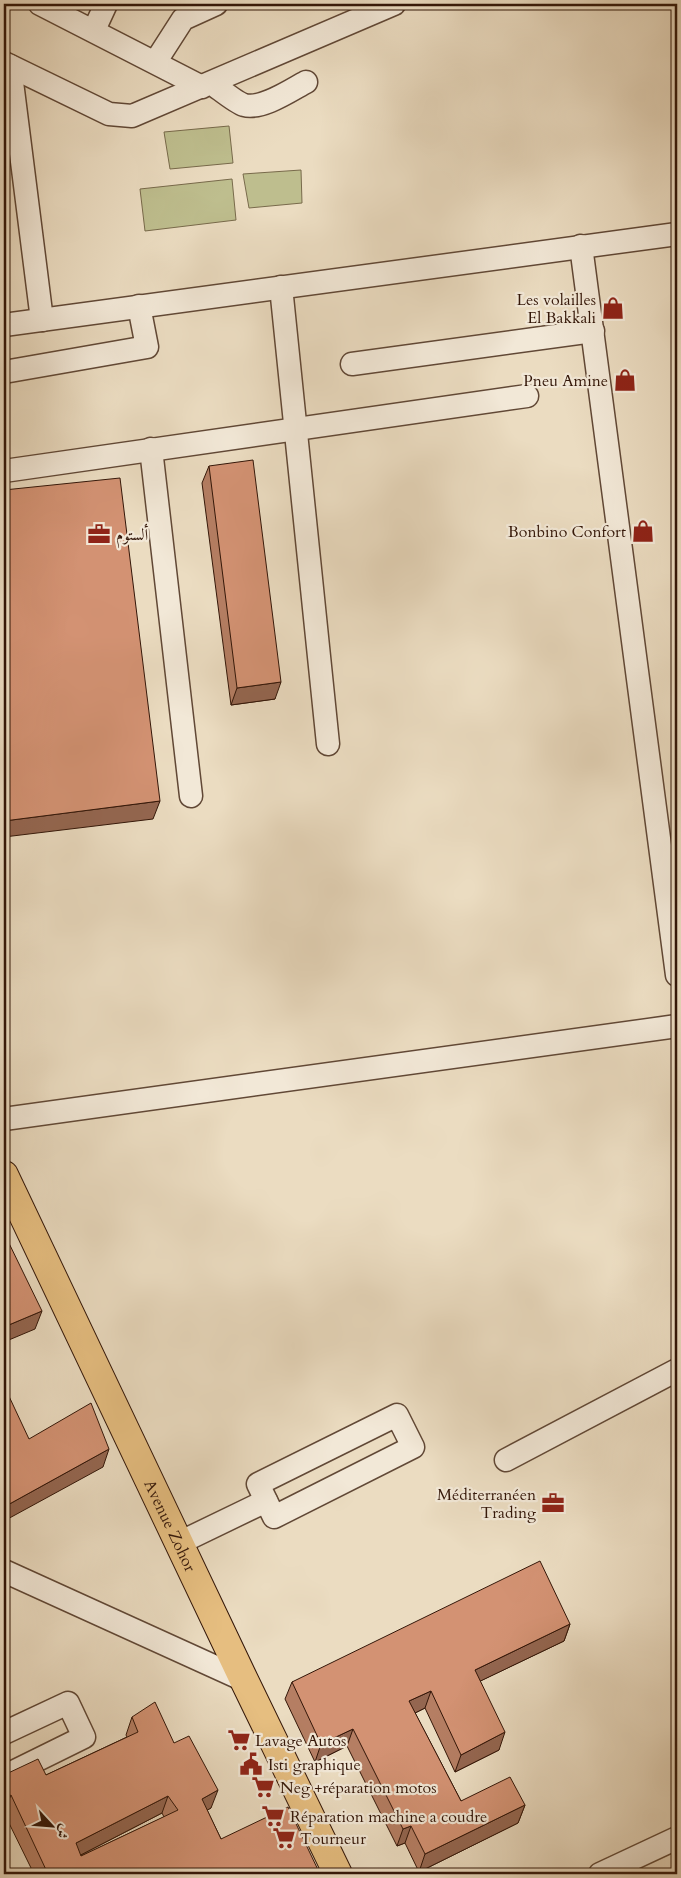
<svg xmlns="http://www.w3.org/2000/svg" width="681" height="1878" font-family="Cardo,Amiri,serif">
	<rect width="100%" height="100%" fill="#ebdcc1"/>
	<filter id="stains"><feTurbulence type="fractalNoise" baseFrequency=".004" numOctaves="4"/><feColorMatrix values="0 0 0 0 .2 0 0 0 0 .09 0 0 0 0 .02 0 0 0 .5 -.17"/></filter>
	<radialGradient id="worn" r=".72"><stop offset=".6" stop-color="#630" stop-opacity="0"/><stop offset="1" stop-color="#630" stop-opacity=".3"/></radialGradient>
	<!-- green -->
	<g fill="#bebe8e" stroke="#786a4b">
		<path d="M 229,126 L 233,163 L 170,169 L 164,132 Z"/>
		<path d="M 301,170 L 302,203 L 249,208 L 243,174 Z"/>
		<path d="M 232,179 L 236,220 L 145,231 L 140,189 Z"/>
	</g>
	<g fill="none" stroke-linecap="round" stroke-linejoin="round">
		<defs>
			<g id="minor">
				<path d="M 40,4 L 202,87"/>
				<path d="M 94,30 L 106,4"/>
				<path d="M 156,61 L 183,19 L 216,4"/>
				<path d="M 4,63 L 109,114 L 132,116 L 394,4"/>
				<path d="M 10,66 L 42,320"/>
				<path d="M 211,83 C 220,89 235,102 244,105 C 262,110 291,90 306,82"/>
				<path d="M 581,246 L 677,975"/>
				<path d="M 281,287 L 328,744"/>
				<path d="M 4,325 L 677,234"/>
				<path d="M 352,364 L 593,331"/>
				<path d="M 4,372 L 147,347 L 139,306"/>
				<path d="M 151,449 L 191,796"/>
				<path d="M 4,471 L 527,396"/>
				<path d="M 4,1119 L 677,1026"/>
				<path d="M 397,1415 L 413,1447 L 274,1517 L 258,1484 Z"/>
				<path d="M 506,1460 L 677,1370"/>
				<path d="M 179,1543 L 266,1501"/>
				<path d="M 4,1571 L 244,1680"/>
				<path d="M 4,1733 L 68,1703 L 84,1737 L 11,1773 L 4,1774"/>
				<path d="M 600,1874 L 677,1838"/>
			</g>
			<g id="major">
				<path id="s1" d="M 4,1175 L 244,1680 L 338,1874"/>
			</g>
		</defs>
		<!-- minor casing -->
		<use href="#minor" stroke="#614836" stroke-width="25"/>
		<!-- major casing -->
		<use href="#major" stroke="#331608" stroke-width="30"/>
		<!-- minor -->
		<use href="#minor" stroke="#f2e8d7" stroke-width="22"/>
		<!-- major -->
		<use href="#major" stroke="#e6be80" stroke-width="28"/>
	</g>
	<!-- wall -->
	<g fill="#b57e63" stroke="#331608" fill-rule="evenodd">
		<path d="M 209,466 L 275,699 L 231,705 L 202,483 Z"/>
		<path d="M 570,1624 L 564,1641 L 480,1681 L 499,1750 L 455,1772 L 425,1708 L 415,1713 L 461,1801 L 525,1805 L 518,1823 L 419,1872 L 405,1843 L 397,1846 L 347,1746 L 315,1762 L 285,1699 L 292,1682 Z"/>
		<path d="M 132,1717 L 174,1743 L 211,1808 L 207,1810 L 221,1839 L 320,1874 L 34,1874 L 4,1813 L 4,1775 L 46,1775 L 127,1737 L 126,1735 ZM 162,1813 L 164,1817 L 81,1856 L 81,1855 Z"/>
	</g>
	<!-- shaded-wall -->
	<g fill="#946650" stroke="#331608">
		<path d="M 281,682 L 275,699 L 231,705 L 237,688 Z"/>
		<path d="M 160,801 L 153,819 L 4,837 L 4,821 Z"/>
		<path d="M 42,1311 L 35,1329 L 4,1342 L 4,1327 Z"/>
		<path d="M 109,1449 L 103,1467 L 4,1521 L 4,1507 Z"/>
		<path d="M 570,1624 L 564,1641 L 468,1687 L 475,1670 Z"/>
		<path d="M 431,1691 L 425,1708 L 403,1719 L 409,1701 Z"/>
		<path d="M 353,1729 L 347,1746 L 315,1762 L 321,1744 Z"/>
		<path d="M 505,1732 L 499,1750 L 455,1772 L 461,1755 Z"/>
		<path d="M 218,1790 L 211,1808 L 195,1817 L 202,1799 Z"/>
		<path d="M 11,1795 L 4,1812 L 4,1813 L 4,1799 Z"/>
		<path d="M 168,1796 L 162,1813 L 69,1861 L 76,1843 Z"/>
		<path d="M 525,1805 L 518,1823 L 419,1872 L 425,1854 Z"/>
		<path d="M 411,1826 L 405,1843 L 397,1846 L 403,1829 Z"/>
	</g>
	<!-- building -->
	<g fill="#d39273" stroke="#331608" fill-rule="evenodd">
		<path d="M 253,460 L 281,682 L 237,688 L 209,466 Z"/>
		<path d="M 120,478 L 160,801 L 4,821 L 4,490 Z"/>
		<path d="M 4,1233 L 42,1311 L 4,1327 Z"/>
		<path d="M 7,1392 L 29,1439 L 91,1403 L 109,1449 L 4,1507 L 4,1394 Z"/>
		<path d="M 540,1561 L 570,1624 L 475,1670 L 505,1732 L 461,1755 L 431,1691 L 409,1701 L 461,1801 L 510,1777 L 525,1805 L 425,1854 L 411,1826 L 403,1829 L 353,1729 L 321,1744 L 292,1682 Z"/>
		<path d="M 155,1702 L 174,1743 L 189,1736 L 218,1790 L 202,1799 L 221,1839 L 288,1807 L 320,1874 L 48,1874 L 11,1795 L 4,1799 L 4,1775 L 38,1759 L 46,1775 L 138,1732 L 132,1717 ZM 168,1796 L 178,1810 L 81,1856 L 76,1843 Z"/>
	</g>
	<!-- icons -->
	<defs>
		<symbol id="shop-bare" viewBox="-9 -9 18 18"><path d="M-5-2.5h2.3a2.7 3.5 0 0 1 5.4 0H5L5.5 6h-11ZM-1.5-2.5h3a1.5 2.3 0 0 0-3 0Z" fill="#8f2418" stroke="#f2e8d7" stroke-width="2.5" paint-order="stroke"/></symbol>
		<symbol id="office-bare" viewBox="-9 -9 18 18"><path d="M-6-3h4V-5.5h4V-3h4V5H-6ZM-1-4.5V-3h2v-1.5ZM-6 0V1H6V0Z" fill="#8f2418" stroke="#f2e8d7" stroke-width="2.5" paint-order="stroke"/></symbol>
		<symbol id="supermarket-bare" viewBox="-9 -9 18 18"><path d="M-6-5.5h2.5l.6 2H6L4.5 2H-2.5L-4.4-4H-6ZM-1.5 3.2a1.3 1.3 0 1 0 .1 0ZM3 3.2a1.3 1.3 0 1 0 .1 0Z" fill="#8f2418" stroke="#f2e8d7" stroke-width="2.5" paint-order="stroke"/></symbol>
		<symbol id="civic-bare" viewBox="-9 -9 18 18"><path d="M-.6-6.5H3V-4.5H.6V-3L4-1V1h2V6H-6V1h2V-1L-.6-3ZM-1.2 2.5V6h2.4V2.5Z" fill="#8f2418" stroke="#f2e8d7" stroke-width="2.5" paint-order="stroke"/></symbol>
	</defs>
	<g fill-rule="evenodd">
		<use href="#shop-bare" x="597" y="292" width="32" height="32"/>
		<use href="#shop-bare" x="609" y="364" width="32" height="32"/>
		<use href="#shop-bare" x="627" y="515" width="32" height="32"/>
		<use href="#office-bare" x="83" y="518" width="32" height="32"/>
		<use href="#office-bare" x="537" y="1487" width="32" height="32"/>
		<use href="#supermarket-bare" x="223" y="1724" width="32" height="32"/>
		<use href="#civic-bare" x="235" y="1748" width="32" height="32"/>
		<use href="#supermarket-bare" x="247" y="1771" width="32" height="32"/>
		<use href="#supermarket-bare" x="257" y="1800" width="32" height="32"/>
		<use href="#supermarket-bare" x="268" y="1822" width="32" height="32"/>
	</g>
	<g text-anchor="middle" stroke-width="4.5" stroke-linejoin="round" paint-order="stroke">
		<!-- poi labels -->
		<g font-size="16" fill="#331608" stroke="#f2e8d7" text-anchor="start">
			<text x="596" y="305" text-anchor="end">Les volailles<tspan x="596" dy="18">El Bakkali</tspan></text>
			<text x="608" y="386" text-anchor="end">Pneu Amine</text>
			<text x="626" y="537" text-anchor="end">Bonbino Confort</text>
			<text x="116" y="540">ألستوم</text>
			<text x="536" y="1500" text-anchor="end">Méditerranéen<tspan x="536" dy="18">Trading</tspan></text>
			<text x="255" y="1746">Lavage Autos</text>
			<text x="268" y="1770">Isti graphique</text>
			<text x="280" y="1793">Neg +réparation motos</text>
			<text x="290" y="1822">Réparation machine a coudre</text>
			<text x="300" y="1844">Tourneur</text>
		</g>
		<!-- street labels -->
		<g font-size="16" fill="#331608" stroke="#f2e8d7">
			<text dy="6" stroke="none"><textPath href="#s1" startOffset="388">Avenue Zohor</textPath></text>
		</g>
	</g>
	<!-- margin -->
	<rect width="681" height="1878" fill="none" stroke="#ebdcc1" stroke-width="20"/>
	<rect x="5" y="5" width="671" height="1868" fill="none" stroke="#331608" stroke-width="2.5"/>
	<rect x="10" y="10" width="661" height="1858" fill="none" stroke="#331608"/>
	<!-- north arrow -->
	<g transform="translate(52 1826) rotate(116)" stroke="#f2e8d7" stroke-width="4" paint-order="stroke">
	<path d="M0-4L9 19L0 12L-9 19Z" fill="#331608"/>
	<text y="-8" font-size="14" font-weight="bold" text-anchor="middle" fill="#331608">ش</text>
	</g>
	<rect width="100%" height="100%" filter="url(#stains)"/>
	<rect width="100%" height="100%" fill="url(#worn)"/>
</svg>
